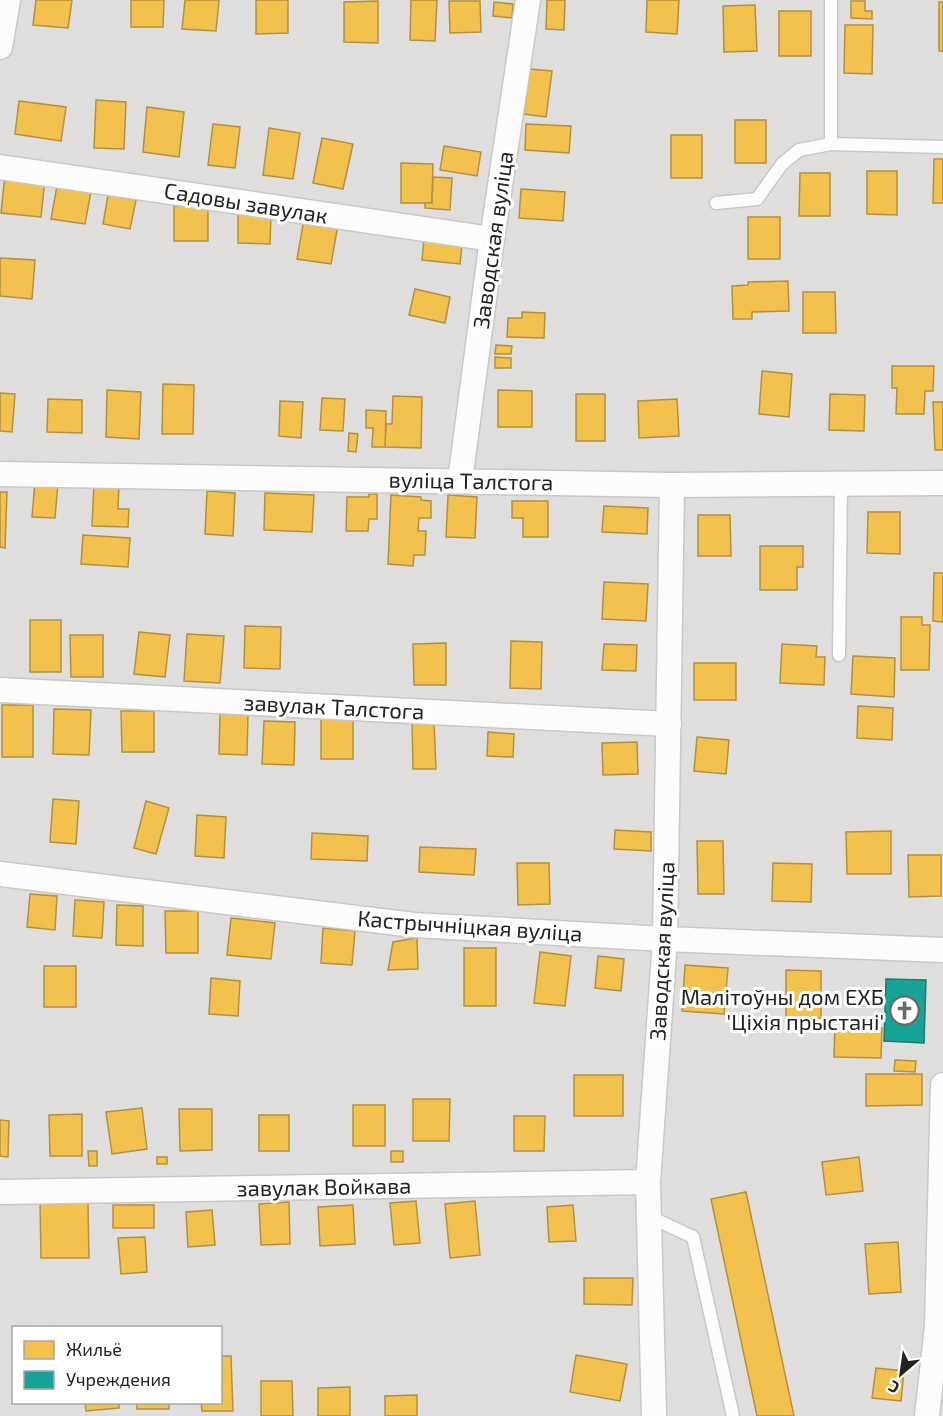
<svg xmlns="http://www.w3.org/2000/svg" width="943" height="1416" font-family="'Exo 2',sans-serif">
	<rect width="100%" height="100%" fill="#f0eeeb"/>
	<!-- residential -->
	<path fill="#dfdedc" fill-rule="evenodd" d="M 0,0 L 943,0 L 943,1416 L 0,1416 ZM 14,1328 L 220,1328 L 220,1402 L 14,1402 Z"/>
	<!-- religious -->
	<path fill="#dededc" d="M 830,974 L 929,974 L 924,1058 L 824,1057 Z"/>
	<!-- homes -->
	<g fill="#f2c14e" stroke="#b49141" stroke-width="1.5">
		<path d="M 36,0 L 72,0 L 68,28 L 33,25 Z"/>
		<path d="M 131,0 L 164,0 L 163,27 L 131,27 Z"/>
		<path d="M 185,0 L 219,0 L 216,31 L 182,29 Z"/>
		<path d="M 256,0 L 288,0 L 288,33 L 256,34 Z"/>
		<path d="M 411,0 L 437,0 L 435,41 L 410,40 Z"/>
		<path d="M 547,0 L 565,0 L 564,30 L 546,29 Z"/>
		<path d="M 647,0 L 679,0 L 677,34 L 646,32 Z"/>
		<path d="M 378,1 L 378,43 L 344,42 L 344,2 Z"/>
		<path d="M 449,1 L 480,1 L 481,32 L 450,33 Z"/>
		<path d="M 851,1 L 865,1 L 865,11 L 872,11 L 872,19 L 851,18 Z"/>
		<path d="M 494,2 L 513,4 L 512,18 L 493,16 Z"/>
		<rect x="939" y="2" width="4" height="49"/>
		<path d="M 755,5 L 757,51 L 724,52 L 723,6 Z"/>
		<rect x="779" y="11" width="32" height="45"/>
		<path d="M 845,25 L 873,25 L 872,74 L 844,73 Z"/>
		<path d="M 530,69 L 552,71 L 546,117 L 524,114 Z"/>
		<path d="M 96,100 L 126,102 L 124,149 L 94,148 Z"/>
		<path d="M 19,101 L 66,107 L 61,141 L 15,134 Z"/>
		<path d="M 147,107 L 184,112 L 179,157 L 143,152 Z"/>
		<rect x="735" y="120" width="31" height="43"/>
		<path d="M 213,124 L 240,127 L 235,168 L 208,165 Z"/>
		<path d="M 526,124 L 571,126 L 569,153 L 525,150 Z"/>
		<path d="M 269,128 L 300,133 L 293,179 L 263,175 Z"/>
		<rect x="671" y="135" width="31" height="43"/>
		<path d="M 322,138 L 353,144 L 343,189 L 313,183 Z"/>
		<path d="M 444,146 L 481,152 L 477,176 L 440,170 Z"/>
		<path d="M 934,159 L 943,159 L 943,203 L 933,203 Z"/>
		<path d="M 401,163 L 433,164 L 432,203 L 401,203 Z"/>
		<path d="M 867,171 L 897,171 L 897,215 L 867,214 Z"/>
		<path d="M 800,173 L 830,173 L 830,216 L 799,216 Z"/>
		<path d="M 5,175 L 45,179 L 41,217 L 1,213 Z"/>
		<path d="M 433,177 L 452,178 L 450,210 L 425,208 L 425,203 L 432,203 Z"/>
		<path d="M 58,180 L 92,186 L 85,224 L 51,219 Z"/>
		<path d="M 521,189 L 565,192 L 563,221 L 519,218 Z"/>
		<path d="M 108,195 L 136,200 L 130,229 L 103,224 Z"/>
		<rect x="174" y="206" width="34" height="35"/>
		<path d="M 238,214 L 271,215 L 270,244 L 238,243 Z"/>
		<rect x="748" y="217" width="32" height="42"/>
		<path d="M 304,219 L 338,225 L 331,264 L 297,259 Z"/>
		<path d="M 424,239 L 462,244 L 460,264 L 422,260 Z"/>
		<path d="M 0,258 L 35,260 L 32,299 L 0,296 Z"/>
		<path d="M 788,281 L 789,311 L 752,312 L 752,319 L 733,319 L 732,286 L 748,285 L 748,282 Z"/>
		<path d="M 415,289 L 450,297 L 445,323 L 409,315 Z"/>
		<path d="M 803,292 L 835,292 L 836,333 L 803,333 Z"/>
		<path d="M 522,312 L 545,313 L 544,338 L 507,337 L 508,318 L 522,318 Z"/>
		<path d="M 496,345 L 512,346 L 511,354 L 495,354 Z"/>
		<path d="M 495,357 L 511,358 L 511,368 L 495,368 Z"/>
		<path d="M 892,366 L 934,366 L 933,391 L 925,391 L 924,414 L 896,414 L 897,388 L 892,388 Z"/>
		<path d="M 762,371 L 792,374 L 789,417 L 759,414 Z"/>
		<path d="M 163,384 L 194,385 L 193,434 L 162,434 Z"/>
		<path d="M 107,390 L 141,392 L 139,439 L 106,437 Z"/>
		<path d="M 498,390 L 532,391 L 532,427 L 498,427 Z"/>
		<path d="M 0,393 L 15,394 L 12,432 L 0,431 Z"/>
		<rect x="576" y="394" width="29" height="47"/>
		<path d="M 830,394 L 865,395 L 864,431 L 829,430 Z"/>
		<path d="M 393,396 L 422,397 L 421,448 L 385,447 L 386,424 L 392,424 Z"/>
		<path d="M 322,398 L 345,399 L 343,431 L 320,430 Z"/>
		<path d="M 48,399 L 82,400 L 82,433 L 47,432 Z"/>
		<path d="M 677,399 L 679,436 L 639,438 L 638,401 Z"/>
		<path d="M 280,401 L 303,402 L 301,438 L 279,436 Z"/>
		<path d="M 933,402 L 943,402 L 943,450 L 935,450 Z"/>
		<path d="M 366,410 L 386,411 L 385,447 L 372,447 L 373,428 L 366,428 Z"/>
		<path d="M 349,433 L 358,434 L 356,452 L 348,451 Z"/>
		<path d="M 35,481 L 58,483 L 55,518 L 32,517 Z"/>
		<path d="M 94,484 L 119,485 L 118,509 L 129,509 L 128,527 L 92,526 Z"/>
		<path d="M 207,491 L 235,493 L 233,536 L 205,534 Z"/>
		<path d="M 0,492 L 7,492 L 5,548 L 0,547 Z"/>
		<path d="M 265,493 L 314,495 L 312,532 L 264,530 Z"/>
		<path d="M 369,494 L 377,494 L 377,519 L 369,519 L 368,531 L 346,531 L 347,497 L 369,497 Z"/>
		<path d="M 391,495 L 421,497 L 421,500 L 431,501 L 431,518 L 419,518 L 418,531 L 426,531 L 425,555 L 414,555 L 413,566 L 388,564 Z"/>
		<path d="M 448,495 L 477,497 L 475,538 L 446,537 Z"/>
		<path d="M 512,501 L 548,501 L 548,537 L 523,537 L 523,518 L 512,518 Z"/>
		<path d="M 604,506 L 648,508 L 647,534 L 602,532 Z"/>
		<path d="M 868,512 L 900,512 L 900,554 L 867,553 Z"/>
		<path d="M 698,515 L 730,515 L 731,556 L 698,556 Z"/>
		<path d="M 83,535 L 130,538 L 128,567 L 81,564 Z"/>
		<path d="M 760,546 L 803,546 L 803,567 L 797,567 L 797,590 L 760,590 Z"/>
		<path d="M 934,573 L 943,573 L 943,622 L 933,621 Z"/>
		<path d="M 604,582 L 648,584 L 646,621 L 602,619 Z"/>
		<path d="M 901,617 L 922,617 L 922,625 L 930,625 L 929,670 L 901,670 Z"/>
		<rect x="30" y="620" width="31" height="52"/>
		<path d="M 245,626 L 281,627 L 280,669 L 244,668 Z"/>
		<path d="M 139,632 L 170,635 L 165,677 L 134,674 Z"/>
		<path d="M 187,634 L 224,636 L 220,683 L 184,681 Z"/>
		<path d="M 70,635 L 103,635 L 103,677 L 71,677 Z"/>
		<path d="M 511,641 L 542,642 L 541,689 L 510,688 Z"/>
		<path d="M 446,643 L 446,685 L 414,685 L 413,644 Z"/>
		<path d="M 604,644 L 637,645 L 636,671 L 602,670 Z"/>
		<path d="M 782,644 L 817,646 L 816,657 L 825,657 L 824,685 L 780,683 Z"/>
		<path d="M 853,656 L 895,658 L 894,697 L 851,694 Z"/>
		<rect x="694" y="663" width="42" height="37"/>
		<rect x="2" y="705" width="31" height="52"/>
		<path d="M 858,706 L 893,708 L 892,740 L 857,738 Z"/>
		<path d="M 54,709 L 91,710 L 89,755 L 53,754 Z"/>
		<path d="M 121,711 L 154,711 L 154,752 L 122,752 Z"/>
		<path d="M 220,714 L 248,715 L 247,755 L 219,754 Z"/>
		<rect x="321" y="717" width="32" height="42"/>
		<path d="M 264,721 L 295,722 L 294,765 L 262,764 Z"/>
		<path d="M 434,721 L 436,769 L 413,769 L 412,722 Z"/>
		<path d="M 488,732 L 514,734 L 513,757 L 487,756 Z"/>
		<path d="M 697,737 L 729,740 L 726,774 L 694,771 Z"/>
		<path d="M 637,742 L 638,774 L 603,775 L 602,743 Z"/>
		<path d="M 53,799 L 79,801 L 76,844 L 50,842 Z"/>
		<path d="M 146,801 L 169,808 L 156,854 L 134,848 Z"/>
		<path d="M 197,815 L 226,817 L 224,858 L 195,856 Z"/>
		<path d="M 615,830 L 651,832 L 651,851 L 614,849 Z"/>
		<path d="M 891,831 L 891,874 L 847,874 L 846,832 Z"/>
		<path d="M 312,833 L 368,836 L 367,861 L 311,859 Z"/>
		<path d="M 697,841 L 723,841 L 724,894 L 698,894 Z"/>
		<path d="M 420,847 L 476,849 L 474,875 L 419,872 Z"/>
		<path d="M 908,855 L 941,855 L 941,896 L 909,897 Z"/>
		<path d="M 517,863 L 549,863 L 550,904 L 518,905 Z"/>
		<path d="M 773,863 L 812,864 L 811,902 L 772,901 Z"/>
		<path d="M 30,894 L 57,896 L 55,930 L 27,927 Z"/>
		<path d="M 75,900 L 104,902 L 102,938 L 73,936 Z"/>
		<path d="M 117,905 L 143,906 L 143,946 L 116,945 Z"/>
		<path d="M 165,911 L 198,911 L 198,953 L 166,953 Z"/>
		<path d="M 231,918 L 275,923 L 271,959 L 227,955 Z"/>
		<path d="M 323,928 L 355,931 L 352,965 L 321,963 Z"/>
		<path d="M 417,938 L 418,969 L 388,970 L 393,942 Z"/>
		<rect x="464" y="948" width="32" height="58"/>
		<path d="M 540,952 L 571,956 L 565,1006 L 534,1003 Z"/>
		<path d="M 598,956 L 624,959 L 621,991 L 595,988 Z"/>
		<path d="M 685,965 L 728,968 L 724,1014 L 682,1011 Z"/>
		<rect x="44" y="966" width="32" height="41"/>
		<path d="M 786,970 L 821,971 L 821,1018 L 786,1018 Z"/>
		<path d="M 211,978 L 240,981 L 238,1016 L 209,1014 Z"/>
		<path d="M 835,1027 L 882,1028 L 881,1058 L 834,1057 Z"/>
		<path d="M 895,1060 L 916,1061 L 915,1072 L 894,1071 Z"/>
		<path d="M 866,1074 L 922,1074 L 922,1105 L 866,1106 Z"/>
		<rect x="574" y="1075" width="49" height="41"/>
		<path d="M 413,1099 L 450,1099 L 449,1141 L 413,1141 Z"/>
		<rect x="353" y="1105" width="32" height="41"/>
		<path d="M 142,1108 L 147,1149 L 112,1154 L 106,1112 Z"/>
		<path d="M 179,1109 L 212,1109 L 212,1150 L 180,1151 Z"/>
		<path d="M 82,1114 L 82,1156 L 50,1156 L 49,1115 Z"/>
		<rect x="259" y="1115" width="30" height="36"/>
		<path d="M 514,1116 L 545,1116 L 544,1151 L 514,1151 Z"/>
		<path d="M 0,1120 L 9,1121 L 8,1157 L 0,1156 Z"/>
		<path d="M 88,1151 L 97,1151 L 97,1166 L 89,1166 Z"/>
		<rect x="391" y="1151" width="12" height="11"/>
		<rect x="157" y="1157" width="10" height="7"/>
		<path d="M 859,1157 L 863,1191 L 826,1195 L 822,1162 Z"/>
		<path d="M 746,1192 L 794,1416 L 757,1416 L 711,1199 Z"/>
		<path d="M 416,1201 L 420,1243 L 394,1245 L 390,1203 Z"/>
		<path d="M 475,1201 L 480,1255 L 450,1258 L 445,1204 Z"/>
		<path d="M 289,1202 L 290,1244 L 261,1245 L 259,1204 Z"/>
		<path d="M 40,1203 L 88,1203 L 89,1258 L 41,1258 Z"/>
		<rect x="113" y="1205" width="41" height="23"/>
		<path d="M 353,1205 L 355,1244 L 320,1246 L 318,1207 Z"/>
		<path d="M 573,1205 L 576,1241 L 549,1242 L 547,1207 Z"/>
		<path d="M 212,1210 L 215,1245 L 188,1247 L 186,1212 Z"/>
		<path d="M 145,1237 L 147,1272 L 121,1274 L 118,1238 Z"/>
		<path d="M 898,1242 L 901,1292 L 869,1294 L 865,1244 Z"/>
		<path d="M 584,1278 L 633,1278 L 632,1305 L 584,1304 Z"/>
		<path d="M 576,1355 L 627,1364 L 620,1401 L 570,1392 Z"/>
		<path d="M 220,1356 L 231,1356 L 233,1411 L 202,1411 L 201,1402 L 220,1402 Z"/>
		<path d="M 876,1368 L 904,1371 L 901,1401 L 872,1398 Z"/>
		<path d="M 261,1381 L 292,1381 L 293,1416 L 261,1416 Z"/>
		<path d="M 350,1387 L 350,1416 L 318,1416 L 318,1388 Z"/>
		<path d="M 417,1395 L 417,1416 L 385,1416 L 385,1396 Z"/>
		<path d="M 85,1402 L 119,1402 L 119,1408 L 86,1411 Z"/>
		<rect x="137" y="1402" width="32" height="7"/>
	</g>
	<!-- public -->
	<path fill="#17a398" stroke="#1a7c75" stroke-width="1.5" d="M 886,979 L 926,980 L 924,1043 L 884,1041 Z"/>
	<g fill="none" stroke-linecap="round" stroke-linejoin="round">
		<defs>
			<g id="lane">
				<path d="M 831,0 L 831,144 L 943,147"/>
				<path d="M 716,203 L 757,199 L 782,164 L 799,150 L 831,144"/>
				<path d="M 839,655 L 841,484"/>
				<path d="M 648,1216 L 693,1237 L 733,1416"/>
			</g>
			<g id="street">
				<path d="M 0,47 L 8,0"/>
				<path d="M 0,167 L 492,239"/>
				<path d="M 0,474 L 672,485 L 943,483"/>
				<path d="M 460,481 L 492,239 L 528,0"/>
				<path d="M 0,690 L 669,724"/>
				<path d="M 0,874 L 414,925 L 665,939 L 943,950"/>
				<path d="M 0,1192 L 648,1182"/>
				<path d="M 654,1416 L 648,1182 L 665,939 L 672,485"/>
				<path d="M 927,1416 L 937,1326 L 943,1085"/>
			</g>
		</defs>
		<!-- lane casing -->
		<use href="#lane" stroke="#c9c8c7" stroke-width="15"/>
		<!-- street casing -->
		<use href="#street" stroke="#c9c8c7" stroke-width="27"/>
		<!-- lane -->
		<use href="#lane" stroke="#fdfcfc" stroke-width="12"/>
		<!-- street -->
		<use href="#street" stroke="#fdfcfc" stroke-width="24"/>
	</g>
	<!-- icons -->
	<defs>
		<symbol id="church-ring" viewBox="-11 -11 22 22"><circle r="9.5" fill="#fff" stroke="#6a6968" stroke-width="1.5"/><path d="M-1.2-6h2.4v3.5h3.3v2.4h-3.3V6h-2.4V-.1h-3.3v-2.4h3.3Z" fill="#6a6968"/></symbol>
	</defs>
	<g fill-rule="evenodd">
		<use href="#church-ring" x="888" y="994" width="33" height="33"/>
	</g>
	<g text-anchor="middle" stroke-width="6" stroke-linejoin="round" paint-order="stroke">
		<!-- street labels -->
		<g font-size="22" fill="#222" stroke="#fff">
			<text transform="translate(246 203) rotate(9)" y="8">Садовы завулак</text>
			<text transform="translate(493 240) rotate(-82)" y="8">Заводская вуліца</text>
			<text transform="translate(471 481) rotate(1)" y="8">вуліца Талстога</text>
			<text transform="translate(334 707) rotate(3)" y="8">завулак Талстога</text>
			<text transform="translate(470 926) rotate(4)" y="8">Кастрычніцкая вуліца</text>
			<text transform="translate(662 951) rotate(-87)" y="8">Заводская вуліца</text>
			<text transform="translate(324 1187) rotate(-1)" y="8">завулак Войкава</text>
		</g>
		<!-- poi labels -->
		<g font-size="22" fill="#222" stroke="#fff" text-anchor="end">
			<text x="884" y="1005">Малітоўны дом ЕХБ<tspan x="884" dy="25">'Ціхія прыстані'</tspan></text>
		</g>
	</g>
	<!-- legend -->
	<rect x="12" y="1326" width="210" height="78" fill="#ffffff" stroke="#a7a7a7" stroke-width="1.5"/>
	<rect x="24" y="1341" width="30" height="18" fill="#f2c14e" stroke="#a7a7a7" stroke-width="1.5"/>
	<text x="66" y="1356" font-size="18" fill="#222222">Жильё</text>
	<rect x="24" y="1371" width="30" height="18" fill="#17a398" stroke="#a7a7a7" stroke-width="1.5"/>
	<text x="66" y="1386" font-size="18" fill="#222222">Учреждения</text>
	<!-- north arrow -->
	<g transform="translate(901 1374) rotate(209)" stroke="#ffffff" stroke-width="4.5" paint-order="stroke">
	<path d="M0-4.5L10 22L0 15L-10 22Z" fill="#222222"/>
	<text y="-9" font-size="16" font-weight="bold" text-anchor="middle" fill="#222222">С</text>
	</g>
</svg>
